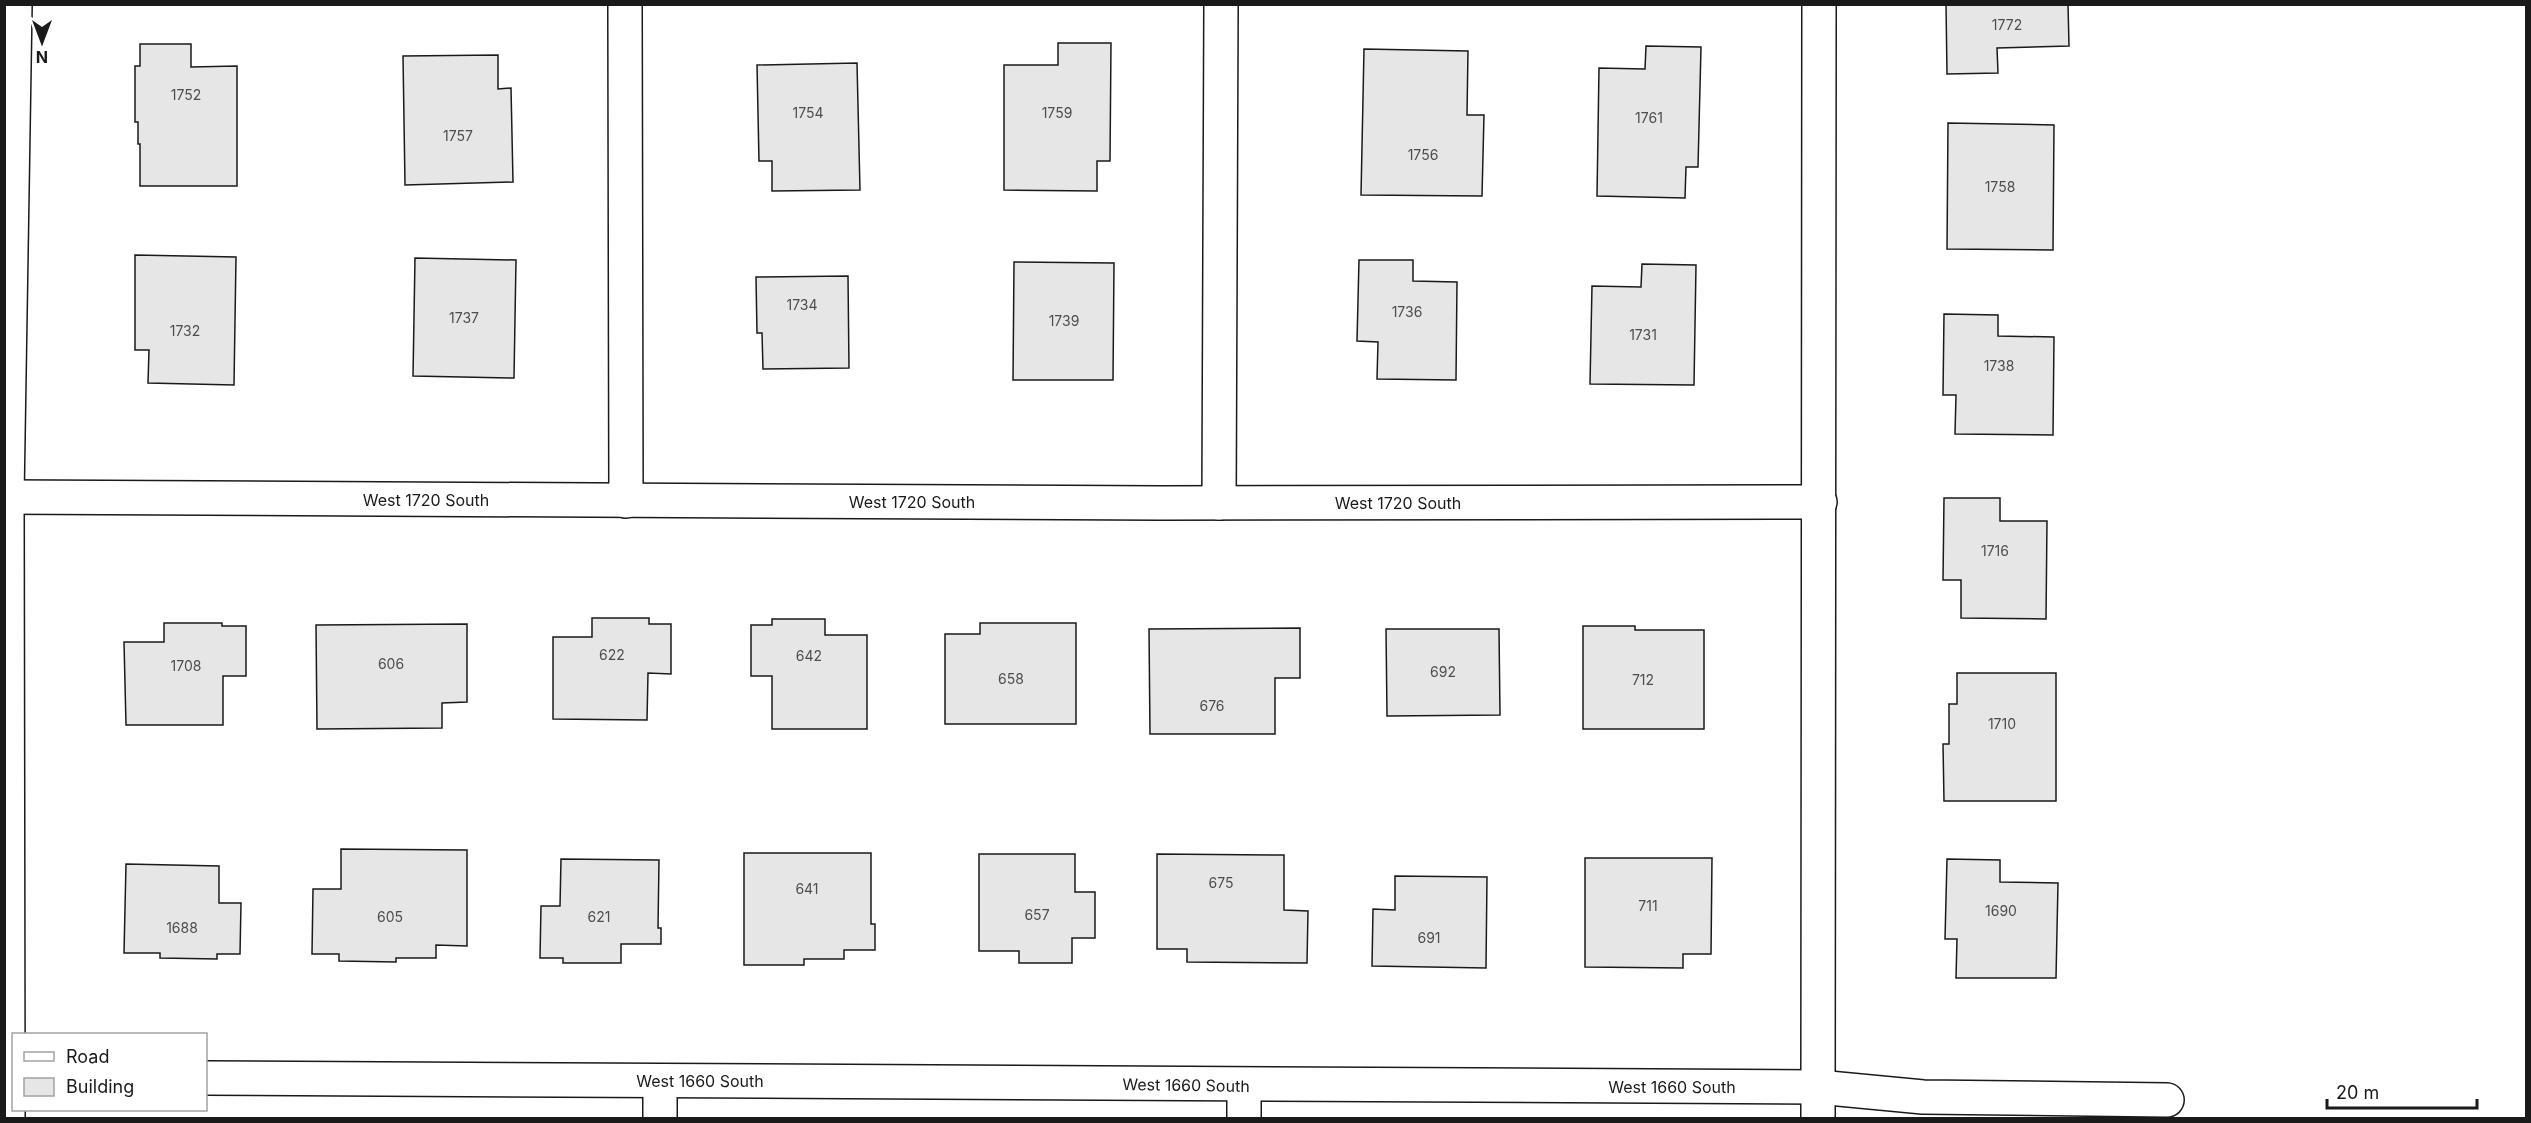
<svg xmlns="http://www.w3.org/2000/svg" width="2531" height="1123" font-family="Inter,sans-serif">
	<rect width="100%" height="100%" fill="#fff"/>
	<!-- building -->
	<g fill="#e6e6e6" stroke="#1a1a1a" stroke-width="1.5">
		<path d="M 1946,4 L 2068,4 L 2069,46 L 1997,48 L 1998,73 L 1947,74 Z"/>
		<path d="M 1058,43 L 1111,43 L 1110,161 L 1097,161 L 1097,191 L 1004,190 L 1004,65 L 1058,65 Z"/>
		<path d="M 140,44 L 191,44 L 191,67 L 237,66 L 237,186 L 140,186 L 140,144 L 138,144 L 138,122 L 135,122 L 135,66 L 140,66 Z"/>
		<path d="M 1646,46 L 1701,47 L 1698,167 L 1686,167 L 1685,198 L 1597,196 L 1599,68 L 1645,69 Z"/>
		<path d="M 1364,49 L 1468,51 L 1467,115 L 1484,115 L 1482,196 L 1361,195 Z"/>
		<path d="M 498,55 L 498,89 L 511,88 L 513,182 L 405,185 L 403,56 Z"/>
		<path d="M 857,63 L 860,190 L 772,191 L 772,161 L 759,161 L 757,65 Z"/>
		<path d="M 1948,123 L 2054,125 L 2053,250 L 1947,249 Z"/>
		<path d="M 135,255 L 236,257 L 234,385 L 148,383 L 149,350 L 135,350 Z"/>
		<path d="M 415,258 L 516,260 L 514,378 L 413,376 Z"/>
		<path d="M 1359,260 L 1413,260 L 1413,281 L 1457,282 L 1456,380 L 1377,379 L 1378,342 L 1357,341 Z"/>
		<path d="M 1014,262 L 1114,263 L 1113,380 L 1013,380 Z"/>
		<path d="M 1642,264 L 1696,265 L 1694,385 L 1590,384 L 1592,286 L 1641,287 Z"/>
		<path d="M 848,276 L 849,368 L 763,369 L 762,333 L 757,333 L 756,277 Z"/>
		<path d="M 1944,314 L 1998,315 L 1998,336 L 2054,337 L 2053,435 L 1955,434 L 1956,395 L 1943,395 Z"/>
		<path d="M 1944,498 L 2000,498 L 2000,521 L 2047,521 L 2046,619 L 1961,618 L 1961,580 L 1943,580 Z"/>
		<path d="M 592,618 L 649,618 L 649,624 L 671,624 L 671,674 L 648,673 L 647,720 L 553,719 L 553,637 L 592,637 Z"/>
		<path d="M 772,619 L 825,619 L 825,635 L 867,635 L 867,729 L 772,729 L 772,676 L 751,676 L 751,625 L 772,625 Z"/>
		<path d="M 164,623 L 222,623 L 222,626 L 246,626 L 246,676 L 223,676 L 223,725 L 126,725 L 124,642 L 164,642 Z"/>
		<path d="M 980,623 L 1076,623 L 1076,724 L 945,724 L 945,634 L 980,634 Z"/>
		<path d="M 467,624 L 467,702 L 442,703 L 442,728 L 317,729 L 316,625 Z"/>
		<path d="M 1583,626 L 1635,626 L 1635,630 L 1704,630 L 1704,729 L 1583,729 Z"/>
		<path d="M 1300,628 L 1300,678 L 1275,678 L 1275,734 L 1150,734 L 1149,629 Z"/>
		<path d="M 1386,629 L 1499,629 L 1500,715 L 1387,716 Z"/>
		<path d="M 1957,673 L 2056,673 L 2056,801 L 1944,801 L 1943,744 L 1949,744 L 1949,704 L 1957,704 Z"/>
		<path d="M 341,849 L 467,850 L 467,946 L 436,945 L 436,958 L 396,958 L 396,962 L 339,961 L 339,954 L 312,954 L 313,889 L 341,889 Z"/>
		<path d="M 744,853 L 871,853 L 871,924 L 875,924 L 875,950 L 844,950 L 844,959 L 804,959 L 804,965 L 744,965 Z"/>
		<path d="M 979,854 L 1075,854 L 1075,892 L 1095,892 L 1095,938 L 1072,938 L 1072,963 L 1019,963 L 1019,951 L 979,951 Z"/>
		<path d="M 1157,854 L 1284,855 L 1284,910 L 1308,911 L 1307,963 L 1187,962 L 1187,949 L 1157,949 Z"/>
		<path d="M 1585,858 L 1712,858 L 1711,954 L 1683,954 L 1683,968 L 1585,967 Z"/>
		<path d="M 561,859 L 659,860 L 658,928 L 661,928 L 661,944 L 621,944 L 621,963 L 563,963 L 563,958 L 540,958 L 541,906 L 560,906 Z"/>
		<path d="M 1947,859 L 2000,860 L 2000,882 L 2058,883 L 2056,978 L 1956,978 L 1957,939 L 1945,939 Z"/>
		<path d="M 126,864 L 219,866 L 219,903 L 241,903 L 240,954 L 217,954 L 217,959 L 160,958 L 160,953 L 124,953 Z"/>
		<path d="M 1395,876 L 1487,877 L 1486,968 L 1372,966 L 1373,909 L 1395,910 Z"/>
	</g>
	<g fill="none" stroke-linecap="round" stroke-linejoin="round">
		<defs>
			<g id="street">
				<path d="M 625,4 L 626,501"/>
				<path d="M 4,497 L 1160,503 L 1820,502"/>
				<path d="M 1219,503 L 1221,4"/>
				<path d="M 206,1078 L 1818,1087 L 1923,1097 L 2167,1100"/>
				<path d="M 660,1081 L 660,1118"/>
				<path d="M 1244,1086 L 1244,1118"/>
				<path d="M 8,1118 L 7,497 L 15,4"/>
				<path d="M 1818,1118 L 1819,4"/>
			</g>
		</defs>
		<!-- street casing -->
		<use href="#street" stroke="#1a1a1a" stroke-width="36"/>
		<!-- street -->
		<use href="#street" stroke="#fff" stroke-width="33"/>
	</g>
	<g text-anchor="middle" stroke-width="4.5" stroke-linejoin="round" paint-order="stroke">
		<!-- number labels -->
		<g font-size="14" fill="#4d4d4d">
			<text x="2007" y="30">1772</text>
			<text x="186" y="100">1752</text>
			<text x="808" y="118">1754</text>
			<text x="1057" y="118">1759</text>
			<text x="1649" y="123">1761</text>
			<text x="458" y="141">1757</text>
			<text x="1423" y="160">1756</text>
			<text x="2000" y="192">1758</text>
			<text x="802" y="310">1734</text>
			<text x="1407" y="317">1736</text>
			<text x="464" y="323">1737</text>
			<text x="1064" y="326">1739</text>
			<text x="185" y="336">1732</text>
			<text x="1643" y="340">1731</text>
			<text x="1999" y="371">1738</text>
			<text x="1995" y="556">1716</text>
			<text x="612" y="660">622</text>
			<text x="809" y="661">642</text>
			<text x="391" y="669">606</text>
			<text x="186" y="671">1708</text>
			<text x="1443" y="677">692</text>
			<text x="1011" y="684">658</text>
			<text x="1643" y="685">712</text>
			<text x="1212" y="711">676</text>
			<text x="2002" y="729">1710</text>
			<text x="1221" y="888">675</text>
			<text x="807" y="894">641</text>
			<text x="1648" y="911">711</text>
			<text x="2001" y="916">1690</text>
			<text x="1037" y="920">657</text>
			<text x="390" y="922">605</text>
			<text x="599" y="922">621</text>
			<text x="182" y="933">1688</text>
			<text x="1429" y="943">691</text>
		</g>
		<!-- street labels -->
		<g font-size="16" fill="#1a1a1a" stroke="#fff">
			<text x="426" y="506">West 1720 South</text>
			<text x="912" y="508">West 1720 South</text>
			<text x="1398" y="509">West 1720 South</text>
			<text x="700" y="1087">West 1660 South</text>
			<text transform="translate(1186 1085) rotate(1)" y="6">West 1660 South</text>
			<text x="1672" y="1093">West 1660 South</text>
		</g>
	</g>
	<!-- border -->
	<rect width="2531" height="1123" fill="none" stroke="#1a1a1a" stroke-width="12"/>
	<!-- legend -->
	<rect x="12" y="1033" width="195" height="78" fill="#ffffff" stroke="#a3a3a3" stroke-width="1.5"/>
	<rect x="24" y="1052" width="30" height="9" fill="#ffffff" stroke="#a3a3a3" stroke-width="1.5"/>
	<text x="66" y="1063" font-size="18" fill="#1a1a1a">Road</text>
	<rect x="24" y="1078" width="30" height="18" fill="#e6e6e6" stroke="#a3a3a3" stroke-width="1.5"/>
	<text x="66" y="1093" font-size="18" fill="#1a1a1a">Building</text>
	<!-- north arrow -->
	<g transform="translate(42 42) rotate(180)" stroke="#ffffff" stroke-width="4.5" paint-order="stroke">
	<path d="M0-4.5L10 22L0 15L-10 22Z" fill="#1a1a1a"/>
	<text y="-9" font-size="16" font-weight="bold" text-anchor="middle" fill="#1a1a1a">N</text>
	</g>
	<!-- scale -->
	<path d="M2327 1099v9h150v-9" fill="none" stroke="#1a1a1a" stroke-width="3"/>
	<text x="2336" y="1099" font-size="18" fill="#1a1a1a" stroke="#ffffff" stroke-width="4.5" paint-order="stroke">20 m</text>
</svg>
